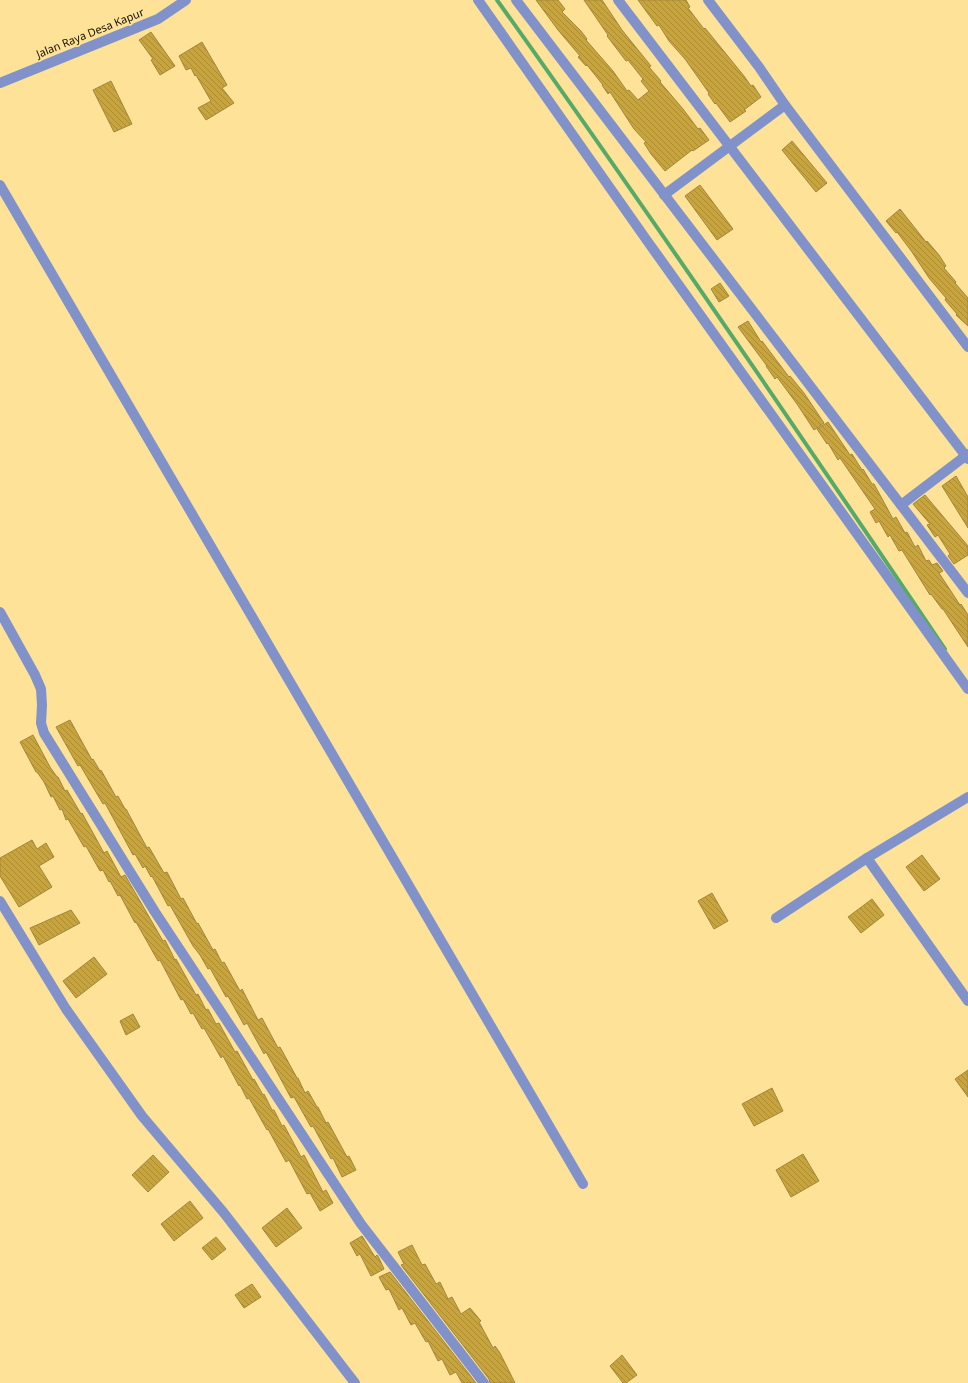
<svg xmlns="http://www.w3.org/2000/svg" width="968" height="1383" font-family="'Noto Sans',sans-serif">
	<defs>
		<pattern id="building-back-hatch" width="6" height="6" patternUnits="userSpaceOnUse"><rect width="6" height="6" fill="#c7a43e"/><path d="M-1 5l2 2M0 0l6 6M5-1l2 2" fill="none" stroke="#aa8c35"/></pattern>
	</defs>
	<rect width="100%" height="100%" fill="#fde297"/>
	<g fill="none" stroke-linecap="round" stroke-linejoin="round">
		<!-- stream -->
		<path stroke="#55aa6a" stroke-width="4" d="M 497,0 C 650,214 798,431 945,649"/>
	</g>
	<!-- building -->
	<g fill="url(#building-back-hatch)" stroke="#a1873d">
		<path d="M 536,0 L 558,0 L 565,9 L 562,12 L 581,31 L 587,39 L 586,40 L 613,71 L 627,91 L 629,90 L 638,100 L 649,91 L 641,81 L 643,79 L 628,60 L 626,61 L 607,36 L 608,35 L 584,0 L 602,0 L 622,30 L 651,66 L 649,67 L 661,81 L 660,82 L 683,109 L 698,129 L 700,128 L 709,140 L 693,151 L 692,150 L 665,171 L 651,154 L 644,143 L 646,142 L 634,129 L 610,92 L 608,94 L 602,85 L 603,85 L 587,65 L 586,66 L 578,57 L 580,56 L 558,30 Z"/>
		<path d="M 638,0 L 686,0 L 690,7 L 688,8 L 704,29 L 705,28 L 744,76 L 751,86 L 753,85 L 761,97 L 744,110 L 746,111 L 730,122 L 716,103 L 715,104 L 708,94 L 709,93 L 685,59 L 669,41 L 659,25 L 657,26 Z"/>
		<path d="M 151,32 L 175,66 L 160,75 L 151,60 L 153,59 L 139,40 Z"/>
		<path d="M 202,42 L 227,85 L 222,88 L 234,103 L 206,120 L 198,108 L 211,101 L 196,75 L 195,76 L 191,68 L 186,70 L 179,56 Z"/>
		<path d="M 111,81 L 132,124 L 114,132 L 93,90 Z"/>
		<path d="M 792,141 L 827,183 L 816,192 L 782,150 Z"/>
		<path d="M 700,185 L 733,229 L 717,240 L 685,196 Z"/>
		<path d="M 900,209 L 926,242 L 927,241 L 939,255 L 946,266 L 944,268 L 956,282 L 955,283 L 968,298 L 968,326 L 956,315 L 957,314 L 945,300 L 946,298 L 929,278 L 912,252 L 897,232 L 896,233 L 886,221 Z"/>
		<path d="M 720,283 L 729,296 L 719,302 L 711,289 Z"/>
		<path d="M 748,321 L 761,342 L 762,341 L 789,377 L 790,376 L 804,393 L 824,423 L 814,430 L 797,404 L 777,377 L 775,379 L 766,366 L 767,366 L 738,327 Z"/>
		<path d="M 828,422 L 850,455 L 852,454 L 862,470 L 863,469 L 872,484 L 874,484 L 893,519 L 896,517 L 905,533 L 907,532 L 915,547 L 918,545 L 926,561 L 929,560 L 932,565 L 937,563 L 943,571 L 939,573 L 960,605 L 961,604 L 968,615 L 968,647 L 943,609 L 942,609 L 931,594 L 930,595 L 902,550 L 899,551 L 890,535 L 888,537 L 879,521 L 876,523 L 870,512 L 875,509 L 840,458 L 838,460 L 828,443 L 827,444 L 817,429 Z"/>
		<path d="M 956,476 L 968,497 L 968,528 L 942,486 Z"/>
		<path d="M 925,495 L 968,546 L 968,555 L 954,564 L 948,556 L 950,554 L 938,535 L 935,537 L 927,525 L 930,524 L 913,504 Z"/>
		<path d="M 70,720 L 92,760 L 93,759 L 100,771 L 101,770 L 116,797 L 118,796 L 125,809 L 126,809 L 147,848 L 149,847 L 164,873 L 167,872 L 181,899 L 183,898 L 197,924 L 198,923 L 213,950 L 215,949 L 222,963 L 224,962 L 240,991 L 242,989 L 258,1020 L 262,1018 L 278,1048 L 280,1047 L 297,1078 L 298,1078 L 305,1093 L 308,1091 L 317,1107 L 318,1107 L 326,1123 L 328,1122 L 347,1157 L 349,1156 L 356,1170 L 342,1177 L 333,1158 L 331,1159 L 313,1126 L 311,1127 L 294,1097 L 291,1098 L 266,1052 L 264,1054 L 247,1023 L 244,1025 L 228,996 L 226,997 L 210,968 L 208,969 L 200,955 L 193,946 L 170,905 L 168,906 L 152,876 L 151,877 L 145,866 L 143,868 L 135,854 L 133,855 L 105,803 L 103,804 L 80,765 L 78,766 L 56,727 Z"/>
		<path d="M 33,735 L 50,767 L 57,777 L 58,777 L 65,791 L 67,790 L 81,814 L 82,813 L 104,853 L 107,851 L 121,877 L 125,875 L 163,941 L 165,940 L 175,960 L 176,959 L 196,995 L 198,994 L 206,1010 L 208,1009 L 216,1024 L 219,1023 L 235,1052 L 237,1051 L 253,1080 L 254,1079 L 263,1095 L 264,1094 L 272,1110 L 274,1110 L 282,1126 L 284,1125 L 301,1157 L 304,1155 L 323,1192 L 326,1190 L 333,1203 L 320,1211 L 310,1193 L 307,1194 L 289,1160 L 286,1162 L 268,1129 L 267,1130 L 249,1098 L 247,1099 L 240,1085 L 239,1086 L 223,1056 L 221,1058 L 204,1028 L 202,1029 L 193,1013 L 191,1014 L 183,999 L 181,1000 L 160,960 L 158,961 L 136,922 L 135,923 L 120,895 L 118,896 L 110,881 L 109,882 L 103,870 L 100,871 L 86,846 L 84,847 L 68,819 L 66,820 L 62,809 L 60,810 L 53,796 L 51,797 L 44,782 L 37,772 L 36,772 L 20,742 Z"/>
		<path d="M 32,840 L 37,849 L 46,843 L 54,857 L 39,866 L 52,887 L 19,907 L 0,876 L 0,858 Z"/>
		<path d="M 922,855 L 940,879 L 924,891 L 906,867 Z"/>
		<path d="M 712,893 L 728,921 L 714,929 L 698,901 Z"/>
		<path d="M 872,899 L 884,915 L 861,933 L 848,917 Z"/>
		<path d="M 71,910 L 80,923 L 39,945 L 30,928 Z"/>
		<path d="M 94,957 L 107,974 L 76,998 L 63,981 Z"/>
		<path d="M 133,1014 L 140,1027 L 126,1035 L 120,1021 Z"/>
		<path d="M 968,1070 L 968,1097 L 955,1079 Z"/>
		<path d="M 772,1088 L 783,1111 L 754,1126 L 742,1104 Z"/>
		<path d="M 803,1154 L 819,1181 L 791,1197 L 776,1170 Z"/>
		<path d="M 153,1155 L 169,1172 L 148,1192 L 132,1175 Z"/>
		<path d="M 190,1201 L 203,1218 L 174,1241 L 161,1224 Z"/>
		<path d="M 287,1208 L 302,1228 L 276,1247 L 262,1228 Z"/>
		<path d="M 362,1236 L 375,1257 L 377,1255 L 379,1258 L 384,1269 L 371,1276 L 360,1254 L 357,1256 L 350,1243 Z"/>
		<path d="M 216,1237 L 226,1249 L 212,1260 L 202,1248 Z"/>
		<path d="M 412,1245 L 422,1265 L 425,1264 L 436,1284 L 440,1282 L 448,1299 L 452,1297 L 461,1314 L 470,1308 L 481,1321 L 479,1322 L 493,1348 L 495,1346 L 500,1353 L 515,1383 L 490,1383 L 489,1379 L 401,1265 L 404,1264 L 398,1252 Z"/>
		<path d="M 390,1272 L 476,1383 L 462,1383 L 456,1372 L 450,1375 L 442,1359 L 438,1361 L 428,1341 L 426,1342 L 415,1323 L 411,1325 L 402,1308 L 399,1310 L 389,1289 L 386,1290 L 379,1277 Z"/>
		<path d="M 252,1284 L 261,1297 L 244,1308 L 235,1295 Z"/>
		<path d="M 622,1355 L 637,1375 L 626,1383 L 623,1383 L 610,1366 Z"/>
	</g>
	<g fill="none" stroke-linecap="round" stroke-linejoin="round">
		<!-- minor -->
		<g stroke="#8092c9" stroke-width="10">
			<path d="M 478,0 L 648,242 L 968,689"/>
			<path d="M 516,0 L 968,593"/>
			<path d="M 618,0 L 968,459"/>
			<path d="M 708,0 L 759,67 L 785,105 L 968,347"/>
			<path d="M 0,83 L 158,19 L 186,0"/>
			<path d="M 0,185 L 583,1184"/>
			<path d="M 664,195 L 785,105"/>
			<path d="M 901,505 L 968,454"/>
			<path d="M 0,612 L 35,675 L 41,689 L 42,705 L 41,723 L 44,733 L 155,912 L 361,1224 L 484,1383"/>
			<path d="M 867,858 L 968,1001"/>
			<path d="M 0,901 L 66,1009 L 142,1116 L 224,1213 L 355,1383"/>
			<path d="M 776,918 L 867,858 L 968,797"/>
		</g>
	</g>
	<g text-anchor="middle" stroke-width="3.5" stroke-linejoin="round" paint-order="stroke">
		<!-- street labels -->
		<g font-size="11" fill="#181100" stroke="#fde297">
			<text transform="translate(90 33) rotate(-22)" y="4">Jalan Raya Desa Kapur</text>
		</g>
	</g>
</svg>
